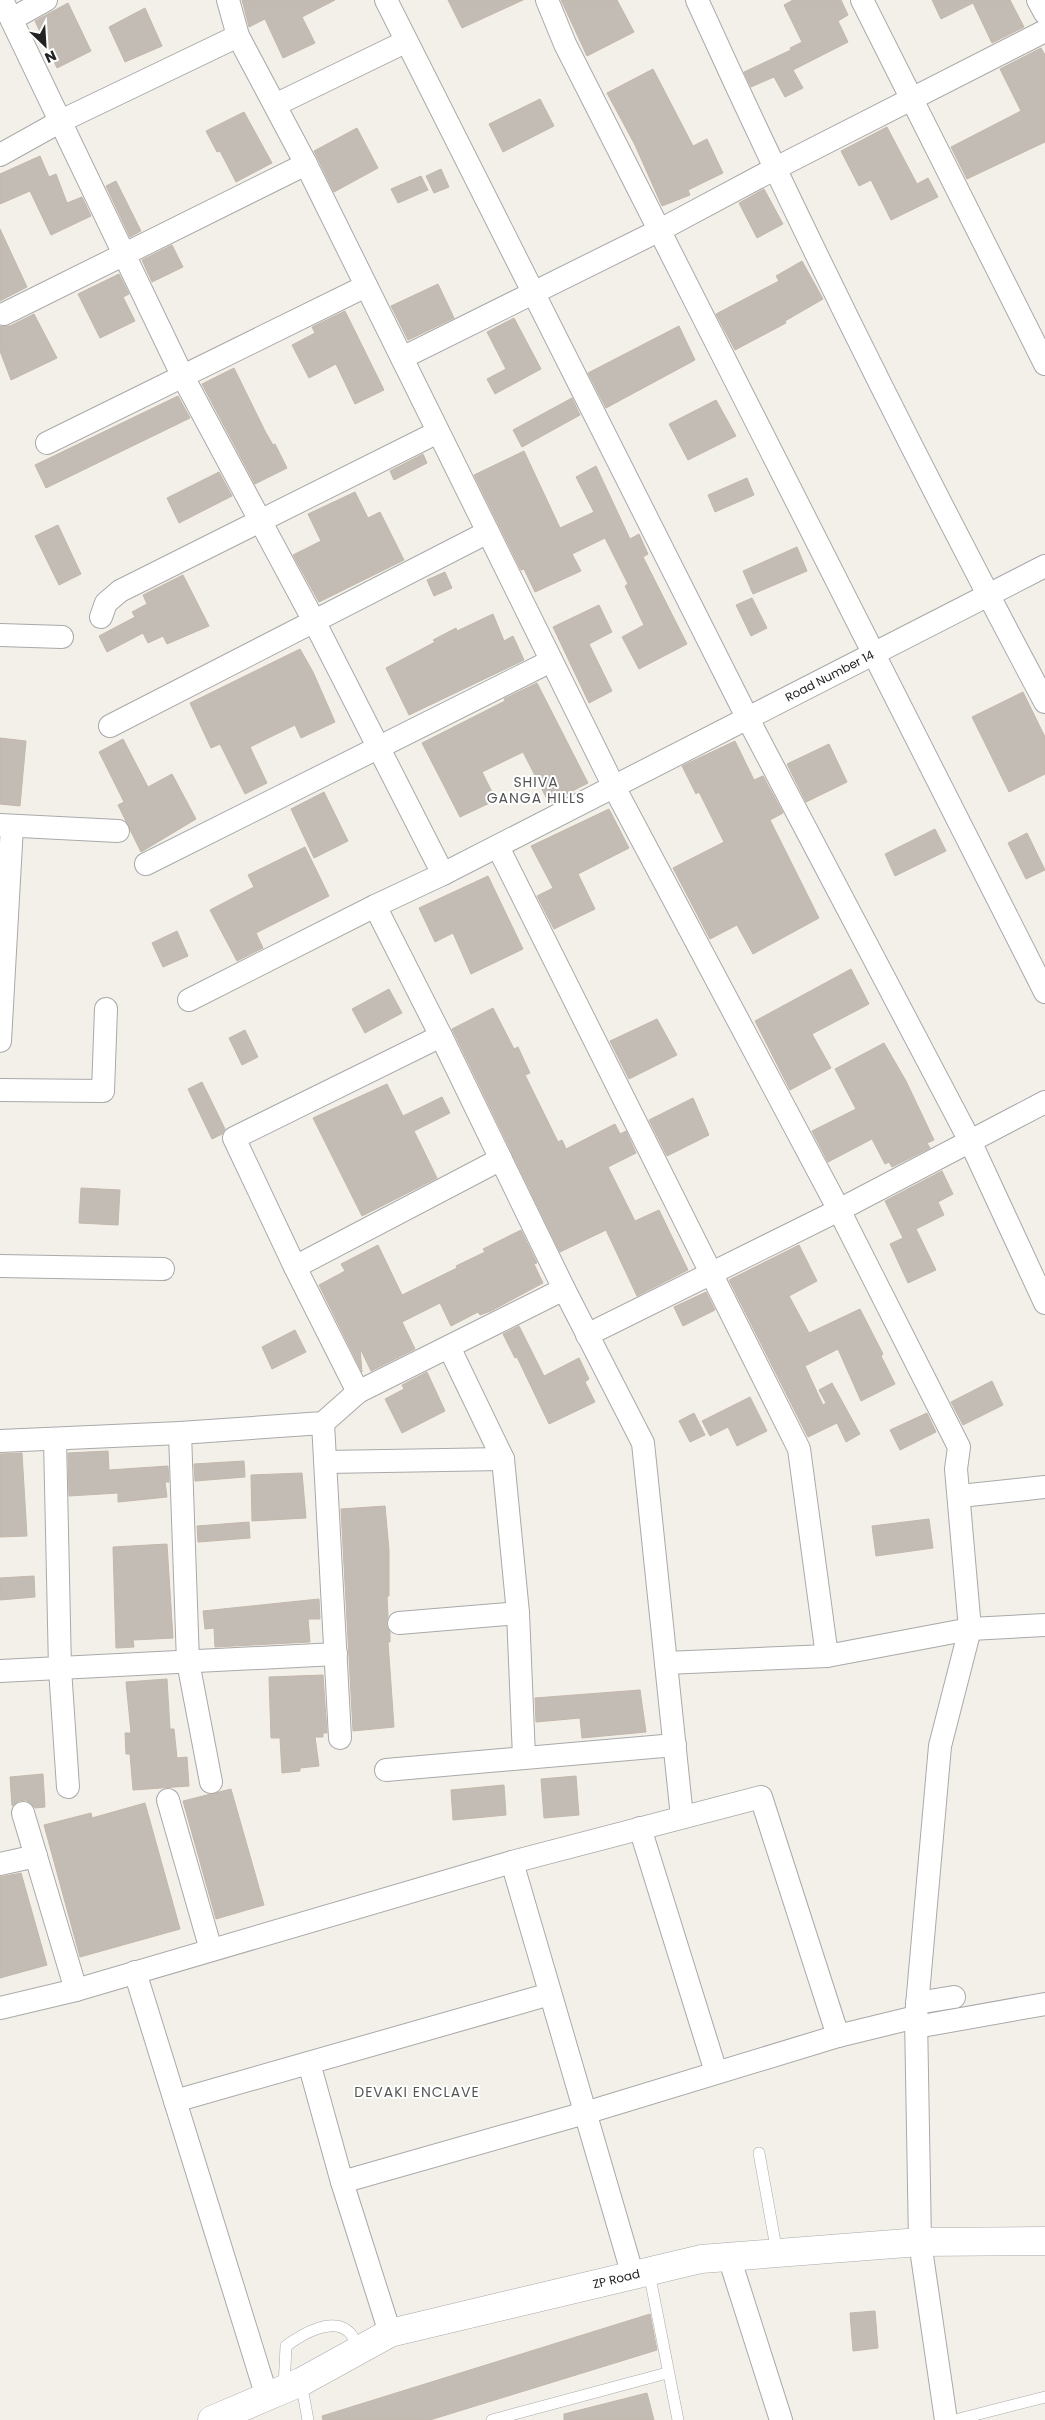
<svg xmlns="http://www.w3.org/2000/svg" width="1045" height="2420" font-family="Poppins,sans-serif">
	<rect width="100%" height="100%" fill="#f2f0e9"/>
	<!-- building -->
	<g fill="#c3bcb5" stroke="#c4b7aa">
		<path d="M 242,0 L 335,0 L 302,17 L 315,43 L 283,58 L 265,19 L 249,27 Z"/>
		<path d="M 448,0 L 523,0 L 462,28 Z"/>
		<path d="M 561,0 L 617,0 L 634,32 L 587,56 Z"/>
		<path d="M 793,0 L 841,0 L 848,15 L 838,21 L 848,42 L 793,70 L 803,88 L 785,97 L 774,77 L 751,87 L 744,72 L 791,50 L 790,48 L 802,42 L 784,5 Z"/>
		<path d="M 932,0 L 1010,0 L 1024,27 L 992,43 L 973,3 L 941,19 Z"/>
		<path d="M 68,3 L 91,51 L 57,68 L 35,21 Z"/>
		<path d="M 145,8 L 162,46 L 125,62 L 109,27 Z"/>
		<path d="M 1041,48 L 1045,55 L 1045,142 L 967,179 L 951,147 L 1021,111 L 1000,69 Z"/>
		<path d="M 653,69 L 693,146 L 707,139 L 723,173 L 688,190 L 690,195 L 662,206 L 635,145 L 607,93 Z"/>
		<path d="M 540,99 L 554,126 L 503,152 L 489,124 Z"/>
		<path d="M 244,112 L 272,163 L 236,182 L 220,151 L 217,152 L 206,131 Z"/>
		<path d="M 887,127 L 917,184 L 928,178 L 938,197 L 891,220 L 871,180 L 859,186 L 841,151 Z"/>
		<path d="M 357,128 L 378,168 L 334,192 L 314,151 Z"/>
		<path d="M 40,156 L 49,177 L 56,174 L 67,203 L 82,197 L 91,216 L 51,235 L 30,191 L 0,204 L 0,174 Z"/>
		<path d="M 441,169 L 449,187 L 434,193 L 426,176 Z"/>
		<path d="M 421,176 L 428,190 L 398,203 L 391,189 Z"/>
		<path d="M 116,181 L 141,231 L 130,237 L 106,186 Z"/>
		<path d="M 764,189 L 783,224 L 757,238 L 739,203 Z"/>
		<path d="M 0,229 L 27,287 L 0,301 Z"/>
		<path d="M 172,245 L 183,267 L 152,282 L 142,260 Z"/>
		<path d="M 802,261 L 823,299 L 785,321 L 786,323 L 735,350 L 716,314 L 779,281 L 776,276 Z"/>
		<path d="M 119,274 L 129,294 L 123,297 L 135,321 L 100,338 L 78,294 Z"/>
		<path d="M 438,284 L 454,318 L 408,340 L 391,306 Z"/>
		<path d="M 345,311 L 384,390 L 355,404 L 336,364 L 309,378 L 292,345 L 315,333 L 312,327 Z"/>
		<path d="M 34,314 L 57,358 L 11,380 L 0,351 L 0,326 L 10,326 Z"/>
		<path d="M 514,318 L 541,369 L 495,394 L 487,379 L 506,369 L 487,332 Z"/>
		<path d="M 679,326 L 695,360 L 606,408 L 588,373 Z"/>
		<path d="M 234,368 L 265,431 L 273,445 L 275,444 L 287,468 L 255,484 L 202,384 Z"/>
		<path d="M 178,396 L 190,418 L 46,488 L 35,465 Z"/>
		<path d="M 572,398 L 580,415 L 522,447 L 513,430 Z"/>
		<path d="M 716,400 L 736,436 L 688,460 L 669,424 Z"/>
		<path d="M 524,451 L 560,528 L 594,512 L 576,477 L 596,466 L 630,539 L 639,534 L 648,554 L 643,557 L 687,644 L 639,669 L 622,637 L 644,625 L 625,586 L 628,584 L 605,538 L 572,554 L 581,571 L 535,592 L 524,569 L 521,570 L 474,475 Z"/>
		<path d="M 423,454 L 427,463 L 394,480 L 390,471 Z"/>
		<path d="M 219,472 L 232,496 L 179,523 L 167,498 Z"/>
		<path d="M 747,478 L 754,495 L 715,512 L 708,495 Z"/>
		<path d="M 355,492 L 368,518 L 380,512 L 404,560 L 319,602 L 293,555 L 321,541 L 308,514 Z"/>
		<path d="M 58,525 L 81,574 L 59,585 L 35,536 Z"/>
		<path d="M 797,547 L 807,571 L 753,594 L 743,571 Z"/>
		<path d="M 445,572 L 452,588 L 434,596 L 427,580 Z"/>
		<path d="M 183,575 L 209,626 L 167,644 L 163,636 L 148,643 L 143,633 L 107,652 L 99,636 L 135,617 L 132,612 L 147,604 L 143,595 Z"/>
		<path d="M 752,598 L 767,628 L 751,636 L 736,605 Z"/>
		<path d="M 599,605 L 612,632 L 589,644 L 612,691 L 589,703 L 553,627 Z"/>
		<path d="M 493,614 L 504,641 L 513,636 L 524,660 L 409,715 L 386,668 L 435,642 L 433,640 L 456,628 L 457,631 Z"/>
		<path d="M 300,649 L 313,672 L 335,722 L 301,738 L 295,725 L 250,747 L 267,783 L 245,794 L 220,744 L 211,748 L 190,703 Z"/>
		<path d="M 537,683 L 588,783 L 549,803 L 523,752 L 482,772 L 496,800 L 460,817 L 422,743 L 505,701 L 504,699 Z"/>
		<path d="M 1023,692 L 1045,737 L 1045,774 L 1009,792 L 972,717 Z"/>
		<path d="M 0,738 L 26,741 L 20,806 L 0,804 Z"/>
		<path d="M 123,739 L 148,787 L 172,774 L 196,819 L 141,852 L 118,805 L 124,802 L 99,752 Z"/>
		<path d="M 735,741 L 754,780 L 763,776 L 783,813 L 770,820 L 819,918 L 753,954 L 737,925 L 710,939 L 673,868 L 724,842 L 699,792 L 696,794 L 682,766 Z"/>
		<path d="M 829,744 L 847,782 L 806,802 L 787,764 Z"/>
		<path d="M 324,792 L 348,841 L 314,858 L 291,809 Z"/>
		<path d="M 609,809 L 629,848 L 578,874 L 595,909 L 554,929 L 537,896 L 553,888 L 531,846 Z"/>
		<path d="M 935,829 L 946,851 L 895,876 L 885,854 Z"/>
		<path d="M 1027,833 L 1045,870 L 1026,879 L 1008,843 Z"/>
		<path d="M 305,847 L 329,896 L 256,933 L 263,948 L 237,961 L 210,910 L 254,887 L 248,875 Z"/>
		<path d="M 488,876 L 523,949 L 471,974 L 453,933 L 435,942 L 419,908 Z"/>
		<path d="M 177,931 L 188,956 L 163,967 L 152,943 Z"/>
		<path d="M 851,969 L 869,1004 L 812,1034 L 831,1068 L 790,1090 L 755,1021 Z"/>
		<path d="M 389,989 L 402,1013 L 365,1033 L 352,1009 Z"/>
		<path d="M 493,1008 L 514,1049 L 518,1047 L 530,1073 L 525,1075 L 558,1142 L 562,1140 L 566,1149 L 615,1124 L 620,1134 L 626,1131 L 636,1153 L 608,1167 L 635,1221 L 659,1210 L 688,1270 L 637,1296 L 606,1230 L 560,1252 L 452,1029 Z"/>
		<path d="M 657,1019 L 677,1055 L 629,1079 L 610,1041 Z"/>
		<path d="M 245,1030 L 258,1057 L 242,1065 L 229,1038 Z"/>
		<path d="M 884,1043 L 906,1081 L 934,1140 L 927,1143 L 930,1148 L 892,1167 L 889,1162 L 885,1164 L 872,1139 L 828,1162 L 812,1131 L 856,1109 L 835,1069 Z"/>
		<path d="M 202,1082 L 225,1129 L 222,1134 L 212,1139 L 188,1089 Z"/>
		<path d="M 387,1084 L 403,1116 L 442,1097 L 450,1113 L 414,1131 L 437,1178 L 362,1216 L 313,1118 Z"/>
		<path d="M 693,1098 L 709,1135 L 667,1156 L 649,1120 Z"/>
		<path d="M 942,1171 L 953,1194 L 938,1202 L 944,1215 L 916,1229 L 936,1270 L 908,1283 L 890,1244 L 903,1238 L 885,1201 Z"/>
		<path d="M 81,1188 L 120,1190 L 118,1225 L 79,1223 Z"/>
		<path d="M 521,1230 L 537,1263 L 534,1264 L 543,1283 L 491,1311 L 480,1315 L 478,1312 L 451,1326 L 440,1303 L 402,1322 L 415,1349 L 371,1371 L 360,1348 L 362,1372 L 319,1285 L 345,1271 L 341,1264 L 378,1245 L 402,1295 L 457,1268 L 456,1266 L 485,1252 L 483,1249 Z"/>
		<path d="M 799,1245 L 817,1281 L 789,1296 L 809,1333 L 860,1309 L 883,1354 L 881,1356 L 895,1384 L 861,1401 L 838,1349 L 805,1366 L 823,1405 L 826,1403 L 819,1390 L 832,1383 L 860,1434 L 846,1442 L 837,1423 L 808,1437 L 729,1280 Z"/>
		<path d="M 706,1292 L 715,1310 L 683,1326 L 674,1307 Z"/>
		<path d="M 519,1326 L 544,1376 L 579,1358 L 589,1379 L 585,1382 L 595,1402 L 549,1424 L 517,1357 L 515,1358 L 503,1334 Z"/>
		<path d="M 295,1330 L 306,1352 L 272,1369 L 262,1347 Z"/>
		<path d="M 427,1372 L 445,1411 L 402,1433 L 385,1399 L 404,1389 L 402,1385 Z"/>
		<path d="M 992,1381 L 1003,1405 L 963,1425 L 951,1402 Z"/>
		<path d="M 750,1397 L 767,1431 L 737,1446 L 728,1427 L 710,1436 L 702,1421 Z"/>
		<path d="M 694,1413 L 705,1435 L 690,1442 L 679,1421 Z"/>
		<path d="M 927,1413 L 936,1432 L 900,1450 L 890,1430 Z"/>
		<path d="M 108,1451 L 109,1470 L 168,1466 L 169,1482 L 165,1482 L 167,1497 L 118,1502 L 118,1493 L 69,1496 L 68,1453 Z"/>
		<path d="M 22,1453 L 27,1536 L 0,1537 L 0,1454 Z"/>
		<path d="M 244,1461 L 245,1477 L 195,1481 L 194,1464 Z"/>
		<path d="M 302,1473 L 306,1518 L 252,1521 L 251,1475 Z"/>
		<path d="M 385,1506 L 389,1550 L 389,1596 L 387,1596 L 388,1616 L 386,1624 L 390,1632 L 390,1642 L 388,1642 L 394,1727 L 353,1731 L 341,1509 Z"/>
		<path d="M 929,1519 L 933,1548 L 876,1556 L 872,1526 Z"/>
		<path d="M 249,1522 L 250,1538 L 198,1542 L 197,1526 Z"/>
		<path d="M 167,1544 L 173,1638 L 133,1640 L 134,1647 L 116,1648 L 113,1547 Z"/>
		<path d="M 34,1576 L 35,1597 L 0,1600 L 0,1578 Z"/>
		<path d="M 319,1599 L 320,1619 L 308,1619 L 310,1642 L 215,1647 L 214,1628 L 205,1629 L 203,1611 Z"/>
		<path d="M 323,1675 L 327,1733 L 323,1733 L 323,1737 L 315,1737 L 319,1766 L 300,1768 L 300,1771 L 282,1773 L 280,1738 L 271,1738 L 269,1677 Z"/>
		<path d="M 167,1679 L 170,1729 L 174,1729 L 177,1758 L 187,1757 L 189,1786 L 133,1790 L 130,1754 L 126,1754 L 125,1733 L 131,1733 L 126,1682 Z"/>
		<path d="M 640,1690 L 646,1732 L 582,1738 L 580,1718 L 536,1722 L 535,1698 Z"/>
		<path d="M 43,1774 L 45,1807 L 35,1808 L 26,1800 L 19,1801 L 12,1806 L 10,1777 Z"/>
		<path d="M 576,1776 L 579,1815 L 544,1818 L 541,1779 Z"/>
		<path d="M 504,1785 L 506,1815 L 453,1820 L 451,1790 Z"/>
		<path d="M 231,1789 L 264,1905 L 216,1919 L 183,1801 Z"/>
		<path d="M 145,1803 L 180,1929 L 80,1957 L 44,1825 L 91,1813 L 92,1818 Z"/>
		<path d="M 21,1873 L 47,1965 L 0,1978 L 0,1877 Z"/>
		<path d="M 875,2311 L 878,2348 L 853,2351 L 850,2313 Z"/>
		<path d="M 650,2314 L 657,2350 L 430,2420 L 323,2420 L 322,2416 Z"/>
		<path d="M 647,2393 L 654,2420 L 564,2420 L 564,2414 Z"/>
	</g>
	<g fill="none" stroke-linecap="round" stroke-linejoin="round">
		<defs>
			<g id="service">
				<path d="M 759,2153 L 777,2253"/>
				<path d="M 649,2272 L 678,2420"/>
				<path d="M 301,2382 L 308,2420"/>
				<path d="M 284,2388 L 286,2346 C 301,2335 333,2315 350,2333 C 354,2337 356,2345 358,2351"/>
				<path d="M 492,2420 L 667,2373"/>
				<path d="M 955,2420 L 1045,2397"/>
			</g>
			<g id="minor">
				<path d="M 2,0 L 182,375 L 314,621 L 443,874"/>
				<path d="M 228,0 L 238,36 L 306,164 L 614,787 L 839,1210 L 959,1447 L 956,1469 L 970,1629 L 940,1746 L 916,2017 L 920,2242 L 946,2420"/>
				<path d="M 386,0 L 748,719 L 970,1141 L 1045,1303"/>
				<path d="M 547,0 L 565,44 L 1045,992"/>
				<path d="M 697,0 C 805,238 922,472 1045,702"/>
				<path d="M 862,0 L 1045,364"/>
				<path d="M 1038,0 L 1045,13"/>
				<path d="M 12,19 L 46,0"/>
				<path d="M 275,105 L 405,42"/>
				<path d="M 0,155 L 61,121 L 238,36"/>
				<path d="M 4,314 L 306,164"/>
				<path d="M 402,358 L 660,230 L 774,169 L 1045,31"/>
				<path d="M 47,443 L 366,286"/>
				<path d="M 101,617 L 106,603 L 120,591 L 438,432"/>
				<path d="M 0,635 L 62,637"/>
				<path d="M 110,726 L 488,532"/>
				<path d="M 0,825 L 118,831"/>
				<path d="M 498,847 L 799,1449 L 827,1656"/>
				<path d="M 146,864 L 551,661"/>
				<path d="M 375,906 L 441,1036 L 564,1289 L 643,1443 L 682,1817"/>
				<path id="s1" d="M 189,1000 L 375,906 L 443,874 L 1045,566"/>
				<path d="M 0,1041 L 12,826"/>
				<path d="M 0,1090 L 103,1091 L 106,1009"/>
				<path d="M 0,1266 L 163,1269"/>
				<path d="M 295,1267 L 501,1159"/>
				<path d="M 587,1335 L 839,1210 L 1045,1102"/>
				<path d="M 449,1347 L 503,1459 L 518,1613 L 524,1757"/>
				<path d="M 358,1392 L 295,1267 L 234,1138 L 441,1036"/>
				<path d="M 323,1423 L 340,1738"/>
				<path d="M 180,1433 L 188,1662 L 211,1782"/>
				<path d="M 55,1439 L 60,1669 L 68,1787"/>
				<path d="M 0,1441 L 180,1433 L 323,1423 L 358,1392 L 564,1289"/>
				<path d="M 326,1462 L 503,1459"/>
				<path d="M 960,1496 L 1045,1487"/>
				<path d="M 399,1623 L 518,1613"/>
				<path d="M 666,1663 L 827,1656 L 970,1629 L 1045,1625"/>
				<path d="M 0,1671 L 336,1654"/>
				<path d="M 386,1770 L 675,1745"/>
				<path d="M 168,1800 L 211,1950"/>
				<path d="M 23,1813 L 76,1990"/>
				<path d="M 640,1828 L 716,2072"/>
				<path d="M 512,1862 L 633,2276"/>
				<path d="M 0,1864 L 36,1856"/>
				<path d="M 135,1972 L 267,2397"/>
				<path d="M 917,2003 L 954,1997"/>
				<path d="M 0,2008 L 76,1990 L 512,1862 L 761,1797 L 838,2036"/>
				<path d="M 916,2027 L 1045,2004"/>
				<path d="M 309,2063 L 342,2182 L 390,2333"/>
				<path d="M 175,2101 L 550,1994"/>
				<path d="M 342,2182 L 585,2113 L 838,2036 L 916,2017"/>
				<path d="M 729,2257 L 781,2420"/>
			</g>
			<g id="tertiary">
				<path id="s2" d="M 212,2420 L 301,2382 L 390,2333 L 701,2259 L 920,2242 L 1045,2241"/>
			</g>
		</defs>
		<!-- service casing -->
		<use href="#service" stroke="#a9a9a9" stroke-width="12"/>
		<!-- minor casing -->
		<use href="#minor" stroke="#a9a9a9" stroke-width="24"/>
		<!-- tertiary casing -->
		<use href="#tertiary" stroke="#a9a9a9" stroke-width="29"/>
		<!-- service -->
		<use href="#service" stroke="#fff" stroke-width="11"/>
		<!-- minor -->
		<use href="#minor" stroke="#fff" stroke-width="22"/>
		<!-- tertiary -->
		<use href="#tertiary" stroke="#fff" stroke-width="28"/>
	</g>
	<g text-anchor="middle" stroke-width="4" stroke-linejoin="round" paint-order="stroke">
		<!-- street labels -->
		<g font-size="12" fill="#222" stroke="#fff">
			<text dy="4" stroke="none"><textPath href="#s1" startOffset="718">Road Number 14</textPath></text>
			<text dy="4" stroke="none"><textPath href="#s2" startOffset="431">ZP Road</textPath></text>
		</g>
		<!-- neighbourhood labels -->
		<g font-size="14" letter-spacing="1" fill="#555" stroke="#fff">
			<text x="536" y="787">SHIVA<tspan x="536" dy="16">GANGA HILLS</tspan></text>
			<text x="417" y="2097">DEVAKI ENCLAVE</text>
		</g>
	</g>
	<!-- north arrow -->
	<g transform="translate(45 45) rotate(155)" stroke="#ffffff" stroke-width="4" paint-order="stroke">
	<path d="M0-4L9 19L0 12L-9 19Z" fill="#222222"/>
	<text y="-8" font-size="14" font-weight="bold" text-anchor="middle" fill="#222222">N</text>
	</g>
</svg>
